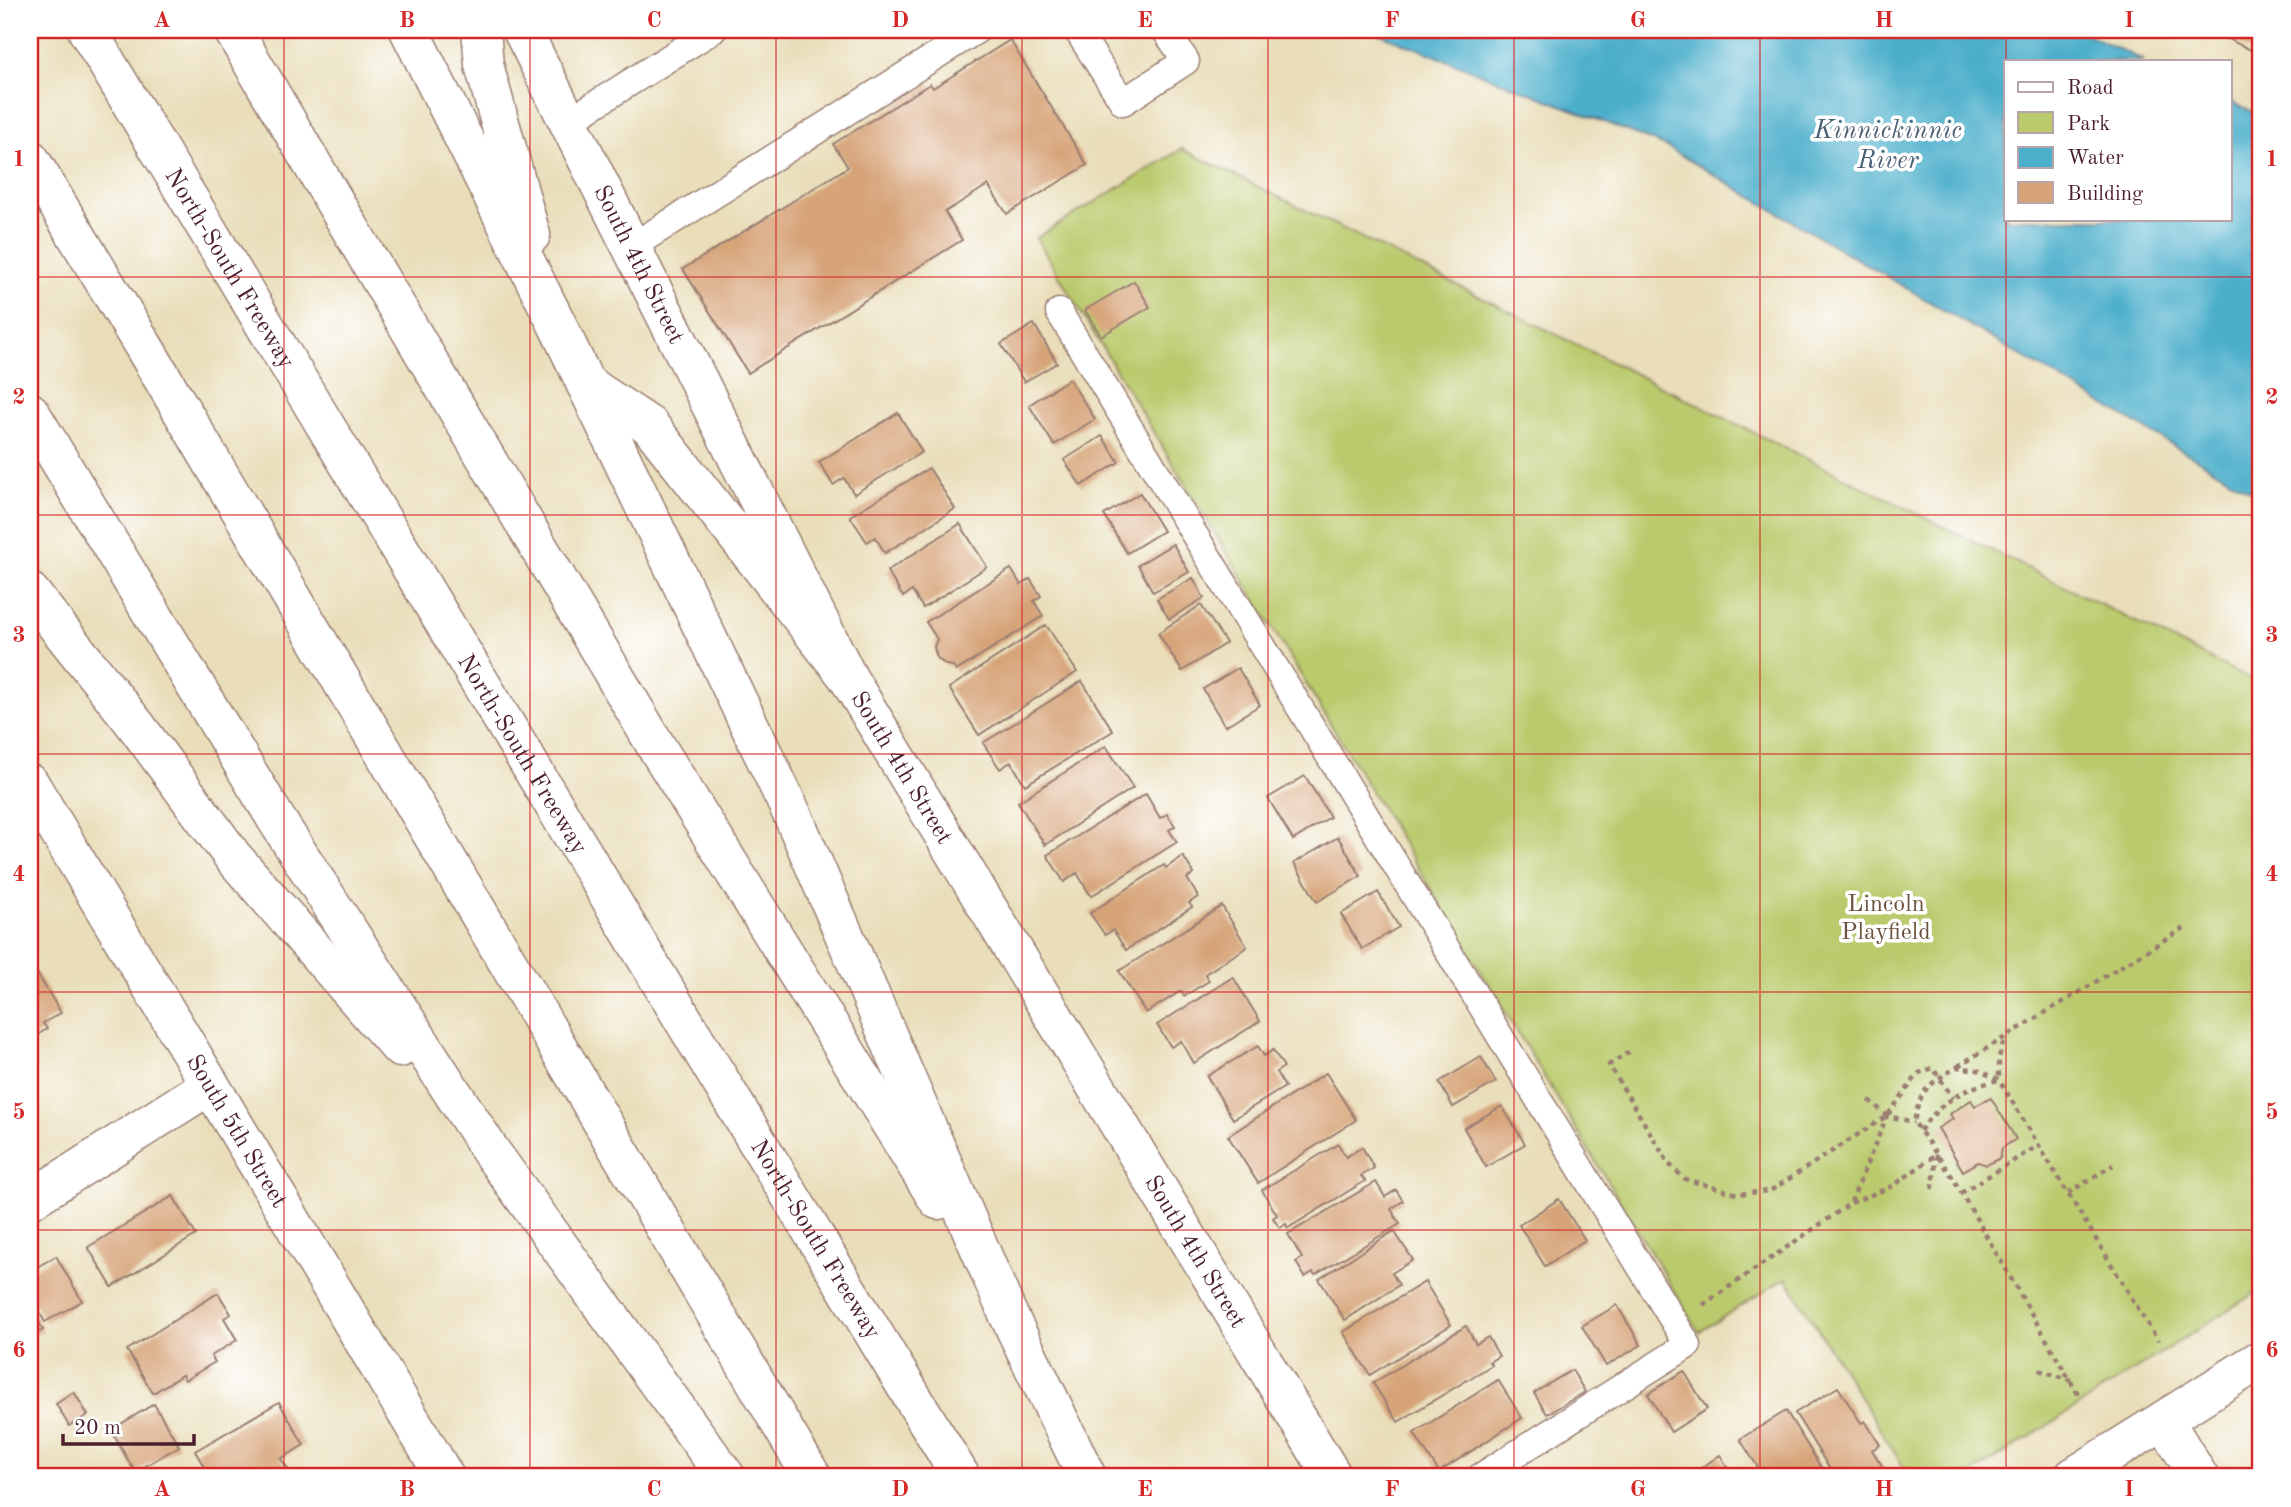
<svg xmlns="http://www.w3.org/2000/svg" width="2291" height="1507" font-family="'Old Standard TT',serif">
	<rect width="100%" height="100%" fill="#fff"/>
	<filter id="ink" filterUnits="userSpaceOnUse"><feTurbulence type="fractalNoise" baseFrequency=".0143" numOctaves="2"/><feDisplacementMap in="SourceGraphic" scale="14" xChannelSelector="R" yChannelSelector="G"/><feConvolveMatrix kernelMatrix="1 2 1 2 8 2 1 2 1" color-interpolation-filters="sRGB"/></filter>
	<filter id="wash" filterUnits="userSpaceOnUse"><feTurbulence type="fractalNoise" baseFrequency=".00686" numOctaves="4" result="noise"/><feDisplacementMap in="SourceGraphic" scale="28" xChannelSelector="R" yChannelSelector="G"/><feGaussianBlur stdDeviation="1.57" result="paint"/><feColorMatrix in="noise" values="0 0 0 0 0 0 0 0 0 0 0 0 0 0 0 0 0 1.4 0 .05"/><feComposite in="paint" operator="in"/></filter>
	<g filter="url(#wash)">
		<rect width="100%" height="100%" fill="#e9deb9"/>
		<!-- green -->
		<path fill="#baca6c" stroke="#82744c" stroke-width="2" d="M 1182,149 L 2261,684 L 2261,1289 L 1967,1477 L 1910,1477 L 1786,1278 L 1699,1332 L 1036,238 Z"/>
		<!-- water -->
		<path fill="#4cafcb" stroke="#4b677b" stroke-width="2" d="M 1370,30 L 2078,30 L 2145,61 L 2006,61 L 2006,219 L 2230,219 L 2230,101 L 2261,116 L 2261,497 L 1665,146 Z"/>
		<g id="blocks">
			<!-- building -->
			<g fill="#d7a479">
				<path d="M 2209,30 L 2261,30 L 2261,55 Z"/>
				<path d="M 1010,40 L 1087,165 L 1007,214 L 988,185 L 945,212 L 962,240 L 748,373 L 683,269 L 848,167 L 833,144 L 930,84 L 933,88 Z"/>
				<path d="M 1134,281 L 1150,307 L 1101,336 L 1085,310 Z"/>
				<path d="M 1034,324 L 1057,363 L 1024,382 L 1001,344 Z"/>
				<path d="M 1069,379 L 1095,419 L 1054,445 L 1029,405 Z"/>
				<path d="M 898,413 L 922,452 L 854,494 L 844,478 L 833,485 L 819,462 Z"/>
				<path d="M 1102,436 L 1119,462 L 1081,486 L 1064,460 Z"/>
				<path d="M 929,468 L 955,509 L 885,553 L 875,537 L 867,542 L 850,516 Z"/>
				<path d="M 1140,493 L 1163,531 L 1127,553 L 1104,515 Z"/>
				<path d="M 960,524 L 987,567 L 923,608 L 912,591 L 903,597 L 887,571 Z"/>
				<path d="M 1173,544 L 1189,572 L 1153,592 L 1138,565 Z"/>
				<path d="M 1011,569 L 1021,585 L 1030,579 L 1041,596 L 1034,601 L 1043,616 L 956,671 L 953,666 L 946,665 L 937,658 L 934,647 L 937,639 L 926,622 Z"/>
				<path d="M 1193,578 L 1204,598 L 1169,619 L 1157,599 Z"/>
				<path d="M 1201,605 L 1226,643 L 1182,671 L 1158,633 Z"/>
				<path d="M 1046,625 L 1077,672 L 979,735 L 949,688 Z"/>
				<path d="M 1238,668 L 1260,705 L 1225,726 L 1203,689 Z"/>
				<path d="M 1082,681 L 1113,731 L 1025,785 L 1011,762 L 1000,769 L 983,743 Z"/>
				<path d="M 1106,746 L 1133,788 L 1045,845 L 1018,802 Z"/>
				<path d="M 1305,776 L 1330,817 L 1293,840 L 1268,798 Z"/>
				<path d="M 1146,794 L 1160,818 L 1167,814 L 1175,826 L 1169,830 L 1177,842 L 1091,896 L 1077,873 L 1064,882 L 1047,855 Z"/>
				<path d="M 1338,837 L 1361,876 L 1317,902 L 1294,863 Z"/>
				<path d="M 1183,856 L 1194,874 L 1187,878 L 1198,897 L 1189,903 L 1192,907 L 1126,950 L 1113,930 L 1105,935 L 1090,913 L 1164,865 L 1166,868 Z"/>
				<path d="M 1378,892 L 1399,927 L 1362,949 L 1341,914 Z"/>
				<path d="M 1222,906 L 1247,947 L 1205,974 L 1209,981 L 1184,996 L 1181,991 L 1146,1013 L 1119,971 Z"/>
				<path d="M 37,973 L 61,1013 L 43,1023 L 47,1029 L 30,1039 L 30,977 Z"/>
				<path d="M 1233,977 L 1260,1021 L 1194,1063 L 1181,1041 L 1171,1047 L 1157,1025 Z"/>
				<path d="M 1258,1046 L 1264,1056 L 1273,1050 L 1284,1067 L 1276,1072 L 1285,1087 L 1233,1119 L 1207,1076 Z"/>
				<path d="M 1481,1057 L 1496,1082 L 1453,1107 L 1439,1082 Z"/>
				<path d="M 1326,1073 L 1356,1120 L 1258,1183 L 1228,1136 Z"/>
				<path d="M 1991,1098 L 2016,1139 L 2002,1148 L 2000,1158 L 1987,1165 L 1978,1162 L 1963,1171 L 1938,1128 L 1953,1119 L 1950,1114 L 1971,1100 L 1975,1106 Z"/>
				<path d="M 1502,1106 L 1525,1144 L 1486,1167 L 1464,1128 Z"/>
				<path d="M 1338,1144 L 1346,1157 L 1362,1147 L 1374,1168 L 1361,1176 L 1365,1181 L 1288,1228 L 1286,1224 L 1280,1228 L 1273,1218 L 1277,1215 L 1262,1190 Z"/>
				<path d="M 1376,1182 L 1385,1197 L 1396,1190 L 1403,1201 L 1391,1209 L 1400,1224 L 1315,1275 L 1313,1272 L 1305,1277 L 1296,1262 L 1302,1258 L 1288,1234 Z"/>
				<path d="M 173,1196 L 196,1235 L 112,1287 L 88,1247 Z"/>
				<path d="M 1559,1199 L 1585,1240 L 1545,1266 L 1519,1225 Z"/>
				<path d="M 1394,1231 L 1413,1260 L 1392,1273 L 1399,1285 L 1345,1320 L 1319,1279 Z"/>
				<path d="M 56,1256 L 82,1301 L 45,1322 L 30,1296 L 30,1271 Z"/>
				<path d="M 1425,1282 L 1451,1325 L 1370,1375 L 1343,1332 Z"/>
				<path d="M 218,1293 L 231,1314 L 224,1318 L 237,1340 L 211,1356 L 215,1362 L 185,1380 L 182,1375 L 153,1393 L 127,1350 Z"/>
				<path d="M 1617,1305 L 1641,1345 L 1606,1366 L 1582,1326 Z"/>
				<path d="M 30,1306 L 43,1330 L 30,1338 Z"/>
				<path d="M 1466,1326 L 1476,1344 L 1488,1337 L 1499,1356 L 1489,1362 L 1492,1365 L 1398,1422 L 1373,1383 Z"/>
				<path d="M 1572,1370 L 1585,1392 L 1547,1414 L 1534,1393 Z"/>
				<path d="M 1684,1371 L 1707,1409 L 1671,1432 L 1648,1394 Z"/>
				<path d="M 1498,1380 L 1522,1418 L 1439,1472 L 1414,1433 Z"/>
				<path d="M 1838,1387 L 1861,1423 L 1865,1421 L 1880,1445 L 1872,1450 L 1886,1472 L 1877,1477 L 1835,1477 L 1795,1413 Z"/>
				<path d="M 74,1392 L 88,1415 L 69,1426 L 56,1404 Z"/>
				<path d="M 279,1402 L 304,1445 L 281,1459 L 288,1469 L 274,1477 L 210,1477 L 195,1451 Z"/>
				<path d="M 154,1404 L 179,1446 L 135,1472 L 111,1430 Z"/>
				<path d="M 1786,1411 L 1827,1477 L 1764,1477 L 1740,1439 Z"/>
				<path d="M 1720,1455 L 1733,1476 L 1741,1471 L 1746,1477 L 1692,1477 L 1691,1475 Z"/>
			</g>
		</g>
	</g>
	<g filter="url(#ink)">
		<use href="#blocks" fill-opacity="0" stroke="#9a7e72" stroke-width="2"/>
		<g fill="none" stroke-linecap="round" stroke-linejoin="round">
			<defs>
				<g id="service">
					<path d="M 1077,30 L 1123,102 L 1186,61 L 1165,30"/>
					<path d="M 569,121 L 713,30"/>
					<path d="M 631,247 L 977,30"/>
					<path d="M 1059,312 L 1688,1345 L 1480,1477"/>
				</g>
				<g id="minor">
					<path d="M 30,1200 L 210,1085"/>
					<path d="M 2164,1420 L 2199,1477"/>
				</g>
				<g id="tertiary">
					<path id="s1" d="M 522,30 L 847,676 L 1333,1477"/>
					<path id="s2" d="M 30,784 L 445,1477"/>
					<path d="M 2073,1477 L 2261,1359"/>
				</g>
				<g id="motorway">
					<path id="s3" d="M 87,30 L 710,1064 L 961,1477"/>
					<path d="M 233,30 L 656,746 L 938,1200"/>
					<path d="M 409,30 L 556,322 L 793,816 L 1007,1312 L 1087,1477"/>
					<path d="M 481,30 L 484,65 L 531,235"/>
					<path d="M 30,159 L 147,352 L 812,1477"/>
					<path d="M 585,383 L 650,426 L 847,676"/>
					<path d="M 30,412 L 278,822 L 489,1149 L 726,1477"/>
					<path d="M 30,592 L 135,724 L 233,857 L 400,1048"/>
				</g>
			</defs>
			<!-- service casing -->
			<use href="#service" stroke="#9a7e72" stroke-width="29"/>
			<!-- minor casing -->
			<use href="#minor" stroke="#9a7e72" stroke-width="41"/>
			<!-- tertiary casing -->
			<use href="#tertiary" stroke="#9a7e72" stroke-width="41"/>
			<!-- motorway casing -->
			<use href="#motorway" stroke="#9a7e72" stroke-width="41"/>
			<!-- path -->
			<g stroke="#9a7e72" stroke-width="4.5" stroke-dasharray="5 5" stroke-linecap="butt">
				<path d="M 1629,1052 L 1609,1065 L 1669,1164 L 1685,1179 L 1737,1194 L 1770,1191 L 1887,1116 L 1919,1073 L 1933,1068 L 1953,1098"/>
				<path d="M 1958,1066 L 2184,928"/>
				<path d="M 1869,1100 L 1887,1116"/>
				<path d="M 1920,1131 C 1941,1101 1964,1088 1999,1080 L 1999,1057 L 2005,1037"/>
				<path d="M 1961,1193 L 2039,1145"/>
				<path d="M 2068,1193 L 2113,1165"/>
				<path d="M 1851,1202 L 1887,1116 L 1914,1122"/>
				<path d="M 1703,1305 L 1851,1203 L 1893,1186 L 1937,1154 L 1932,1193"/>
				<path d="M 2039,1370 L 2071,1380"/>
				<path d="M 2078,1394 L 1951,1175 L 1914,1122 C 1921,1087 1928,1085 1957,1067 L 1978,1070 L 1999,1080 L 2158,1341"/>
			</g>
			<!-- service -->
			<use href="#service" stroke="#fff" stroke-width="26"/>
			<!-- minor -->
			<use href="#minor" stroke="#fff" stroke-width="38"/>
			<!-- tertiary -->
			<use href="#tertiary" stroke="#fff" stroke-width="38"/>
			<!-- motorway -->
			<use href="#motorway" stroke="#fff" stroke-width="38"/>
		</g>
	</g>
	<!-- grid -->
	<path fill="none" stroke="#d62828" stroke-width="2" stroke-opacity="0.55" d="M 284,30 L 284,1477M 530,30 L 530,1477M 776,30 L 776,1477M 1022,30 L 1022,1477M 1268,30 L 1268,1477M 1514,30 L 1514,1477M 1760,30 L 1760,1477M 2006,30 L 2006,61M 2006,219 L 2006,1477M 30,277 L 2261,277M 30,515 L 2261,515M 30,754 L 2261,754M 30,992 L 2261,992M 30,1230 L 2261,1230"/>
	<g text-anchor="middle" stroke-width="7" stroke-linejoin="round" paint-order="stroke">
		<!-- street labels -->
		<g font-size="24" fill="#4a1f2b" stroke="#fff">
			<text dy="8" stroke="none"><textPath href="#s1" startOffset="262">South 4th Street</textPath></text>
			<text dy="8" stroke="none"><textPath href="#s3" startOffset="278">North-South Freeway</textPath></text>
			<text dy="8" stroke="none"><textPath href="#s3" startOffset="845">North-South Freeway</textPath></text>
			<text dy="8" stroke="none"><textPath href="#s1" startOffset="830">South 4th Street</textPath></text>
			<text dy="8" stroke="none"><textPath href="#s2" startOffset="404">South 5th Street</textPath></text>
			<text dy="8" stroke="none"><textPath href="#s3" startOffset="1412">North-South Freeway</textPath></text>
			<text dy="8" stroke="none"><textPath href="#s1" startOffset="1396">South 4th Street</textPath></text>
		</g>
		<!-- park labels -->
		<g font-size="24" fill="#6c523e" stroke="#fff">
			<text x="1886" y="911">Lincoln<tspan x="1886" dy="28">Playfield</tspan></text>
		</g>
		<!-- water labels -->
		<g font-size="26" font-style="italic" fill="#4b6073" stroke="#fff">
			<text x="1888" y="138">Kinnickinnic<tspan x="1888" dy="30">River</tspan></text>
		</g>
	</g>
	<!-- margin -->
	<rect width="2291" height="1507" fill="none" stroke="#fff" stroke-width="77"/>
	<!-- legend -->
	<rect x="2004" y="60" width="228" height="161" fill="#ffffff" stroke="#b7a5aa" stroke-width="2"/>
	<rect x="2018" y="82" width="35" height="10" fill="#ffffff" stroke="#b7a5aa" stroke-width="2"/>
	<text x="2067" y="94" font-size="21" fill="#4a1f2b">Road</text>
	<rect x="2018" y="112" width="35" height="21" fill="#baca6c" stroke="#b7a5aa" stroke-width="2"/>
	<text x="2067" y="130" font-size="21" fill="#4a1f2b">Park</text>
	<rect x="2018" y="147" width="35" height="21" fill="#4cafcb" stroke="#b7a5aa" stroke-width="2"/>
	<text x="2067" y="164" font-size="21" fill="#4a1f2b">Water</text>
	<rect x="2018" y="182" width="35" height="21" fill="#d7a479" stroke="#b7a5aa" stroke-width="2"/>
	<text x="2067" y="200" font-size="21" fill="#4a1f2b">Building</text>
	<!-- scale -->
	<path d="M63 1434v10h131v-10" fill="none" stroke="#4a1f2b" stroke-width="3.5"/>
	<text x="74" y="1434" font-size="21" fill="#4a1f2b" stroke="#ffffff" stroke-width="5" paint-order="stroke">20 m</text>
	<rect x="38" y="38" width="2214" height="1430" fill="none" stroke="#d62828" stroke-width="2.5"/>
	<g font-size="23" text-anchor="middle" font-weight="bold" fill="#d62828">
		<text x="162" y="27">A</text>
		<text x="407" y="27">B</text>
		<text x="654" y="27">C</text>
		<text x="900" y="27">D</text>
		<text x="1145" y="27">E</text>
		<text x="1392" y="27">F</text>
		<text x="1638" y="27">G</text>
		<text x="1884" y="27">H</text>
		<text x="2129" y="27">I</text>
		<text x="19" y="166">1</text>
		<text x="2272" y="166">1</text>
		<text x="19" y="404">2</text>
		<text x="2272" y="404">2</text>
		<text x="19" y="642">3</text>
		<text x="2272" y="642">3</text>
		<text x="19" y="881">4</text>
		<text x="2272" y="881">4</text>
		<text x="19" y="1119">5</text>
		<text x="2272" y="1119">5</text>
		<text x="19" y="1357">6</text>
		<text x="2272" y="1357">6</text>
		<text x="162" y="1496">A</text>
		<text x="407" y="1496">B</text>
		<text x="654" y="1496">C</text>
		<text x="900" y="1496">D</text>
		<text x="1145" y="1496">E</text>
		<text x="1392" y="1496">F</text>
		<text x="1638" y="1496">G</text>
		<text x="1884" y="1496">H</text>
		<text x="2129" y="1496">I</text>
	</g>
</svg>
